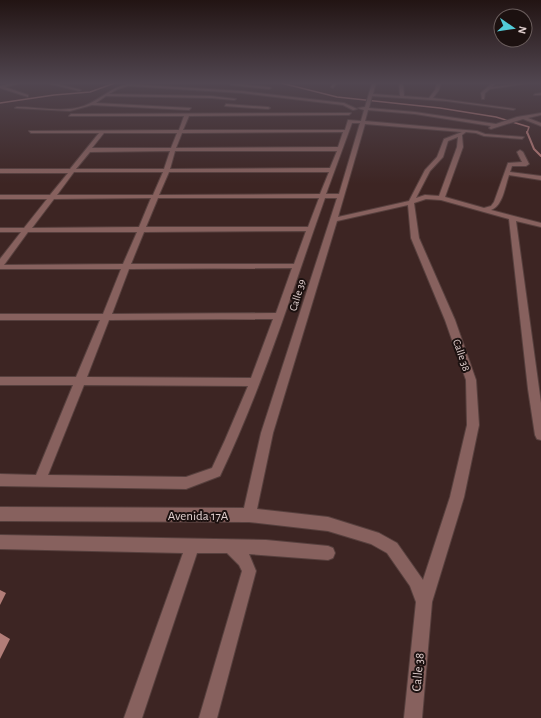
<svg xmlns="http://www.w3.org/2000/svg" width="541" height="718" font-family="'Alegreya Sans',sans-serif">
	<rect width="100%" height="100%" fill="#3d2523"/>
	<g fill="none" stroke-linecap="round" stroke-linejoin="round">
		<!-- stream-far1 -->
		<g stroke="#bd7d79" stroke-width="1.5">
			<path d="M 281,83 L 337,97 L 440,108 L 496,117 L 529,127 L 527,133"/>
			<path d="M 0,103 L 54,95 L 90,92 L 115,83"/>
		</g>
		<!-- stream -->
		<path stroke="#bd7d79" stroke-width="2" d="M 527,132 L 534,149 L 541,156"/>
		<defs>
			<g id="minor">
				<path d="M 13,83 L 21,83 L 5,87 L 28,95 L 28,97 L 0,88 L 0,86 Z"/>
				<path d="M 46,83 L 54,83 L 81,90 L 79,91 Z"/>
				<path d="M 230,83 L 269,87 L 271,88 L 269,89 L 231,85 Z"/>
				<path d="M 333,83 L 337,83 L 333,88 L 331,87 Z"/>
				<path d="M 372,83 L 376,83 L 373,94 L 400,96 L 399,83 L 403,83 L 404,96 L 429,98 L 435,90 L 437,83 L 441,83 L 439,90 L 433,98 L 515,109 L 513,110 L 446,101 L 372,96 L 369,108 L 415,112 L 496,124 L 517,117 L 541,113 L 541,115 L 528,118 L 541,123 L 541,126 L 523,119 L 491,129 L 489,128 L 491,126 L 415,114 L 368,110 L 365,121 L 477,131 L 485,134 L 524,137 L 522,139 L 484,136 L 476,133 L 466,132 L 462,135 L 463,147 L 445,197 L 484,208 L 491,206 L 494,202 L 508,163 L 522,162 L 517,152 L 520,150 L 523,152 L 529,164 L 526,166 L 512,166 L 510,172 L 541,176 L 541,180 L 509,175 C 505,186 503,206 491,210 L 541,223 L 541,227 L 516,221 L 541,403 L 541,440 L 537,439 L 535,435 L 528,389 L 509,219 L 441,200 L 426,199 L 414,203 L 419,238 L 455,320 L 476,380 L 479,425 L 464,497 L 432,602 L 422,718 L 404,718 L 416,602 L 410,586 L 387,553 L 371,544 L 328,531 L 249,522 L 0,521 L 0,507 L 244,508 L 261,433 L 337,198 L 325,198 C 292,291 263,386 220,476 L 186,489 L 0,486 L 0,474 L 36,475 L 73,385 L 0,385 L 0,377 L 76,377 L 100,320 L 0,320 L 0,314 L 103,314 L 121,269 L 0,269 L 0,259 L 21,232 L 0,232 L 0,228 L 24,228 L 47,199 L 0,199 L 0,195 L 50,195 L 68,173 L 0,173 L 0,169 L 70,169 L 99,133 L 31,133 L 29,131 L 179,130 L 184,116 L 69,116 L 71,114 L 351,113 L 349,115 L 189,116 L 183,130 L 345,130 L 348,120 L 361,121 L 364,110 L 358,108 L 365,107 ZM 352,123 L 360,123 L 339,194 L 326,194 ZM 365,124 L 462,132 L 444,139 L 437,157 L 425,170 L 409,201 L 338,217 ZM 343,132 L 338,147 L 176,148 L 182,133 ZM 104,133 L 177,133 L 171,148 L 92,148 ZM 458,137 L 457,147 L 439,196 L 425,195 L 416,198 L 430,171 L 443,157 L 448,141 ZM 170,151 L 164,169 L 76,169 L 90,152 ZM 175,151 L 337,151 L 330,168 L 170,169 ZM 74,172 L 163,172 L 153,195 L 57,195 ZM 169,172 L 329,172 L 320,194 L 159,195 ZM 151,198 L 139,227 L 32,228 L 54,199 ZM 158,198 L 319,198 L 308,227 L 146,227 ZM 408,205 L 411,238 L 445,320 L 466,380 L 467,425 L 450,497 L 423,580 L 397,543 L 379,533 L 328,517 L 257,509 L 273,433 L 337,221 ZM 306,231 L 294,264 L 131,264 L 144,232 ZM 28,232 L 137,232 L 123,264 L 4,265 ZM 292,268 L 276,313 L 112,314 L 129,269 ZM 273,319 L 251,378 L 87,377 L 109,320 ZM 84,385 L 248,386 L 225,440 L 212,468 L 186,477 L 48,475 Z"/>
				<path d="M 492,83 L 495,84 L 492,87 L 529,83 L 490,89 L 485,93 L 484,99 L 482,99 L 481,93 Z"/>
				<path d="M 128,84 L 242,91 L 344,103 L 357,109 L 353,110 L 343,105 L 242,93 L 128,86 L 118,89 L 109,94 L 211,96 L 236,99 L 234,100 L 211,98 L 106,96 L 96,103 L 191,108 L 189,110 L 92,105 L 70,111 L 15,108 L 17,107 C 38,107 64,113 84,106 C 100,100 111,87 128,84 Z"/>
				<path d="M 541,93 L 541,95 L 534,95 L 535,94 Z"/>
				<path d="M 226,104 L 268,107 L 270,108 L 268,109 L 225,106 Z"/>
				<path d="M 0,535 L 266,540 L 328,546 L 333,548 L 335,553 L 333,558 L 328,560 L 249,554 L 256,571 L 217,718 L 199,718 L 242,571 L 239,565 L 227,553 L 197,553 L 142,718 L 124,718 L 183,553 L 0,549 Z"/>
			</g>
		</defs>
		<!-- minor casing -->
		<use href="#minor" stroke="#57403e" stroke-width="2"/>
		<!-- minor -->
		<use href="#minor" fill="#87615e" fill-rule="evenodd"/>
	</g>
	<!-- shaded-wall -->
	<g fill="#b27d78">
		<path d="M 0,590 L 6,593 L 0,605 Z"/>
		<path d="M 0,633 L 10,639 L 0,659 Z"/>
	</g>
	<!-- sky -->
	<linearGradient id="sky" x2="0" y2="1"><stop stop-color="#221413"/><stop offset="0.45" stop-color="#514650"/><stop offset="1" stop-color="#514650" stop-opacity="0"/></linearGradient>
	<rect width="541" height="184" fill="url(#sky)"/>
	<g text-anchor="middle" stroke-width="4" stroke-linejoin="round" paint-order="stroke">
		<!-- street labels -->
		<g font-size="11" fill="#e0cfce" stroke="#1c1110">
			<text transform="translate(297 295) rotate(-73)" y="4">Calle 39</text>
			<text transform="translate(462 355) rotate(71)" y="4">Calle 38</text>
		</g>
		<!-- near-street labels -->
		<g font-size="13" fill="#e0cfce" stroke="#1c1110">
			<text x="198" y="520">Avenida 17A</text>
			<text transform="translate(417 672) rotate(-85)" y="5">Calle 38</text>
		</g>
	</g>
	<!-- north arrow -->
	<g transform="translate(513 28) rotate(103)"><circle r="19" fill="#1c1110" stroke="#6a5d5c"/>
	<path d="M0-3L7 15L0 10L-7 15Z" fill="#52cbd8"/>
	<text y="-6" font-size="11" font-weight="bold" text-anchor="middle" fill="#e0cfce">N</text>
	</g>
</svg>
